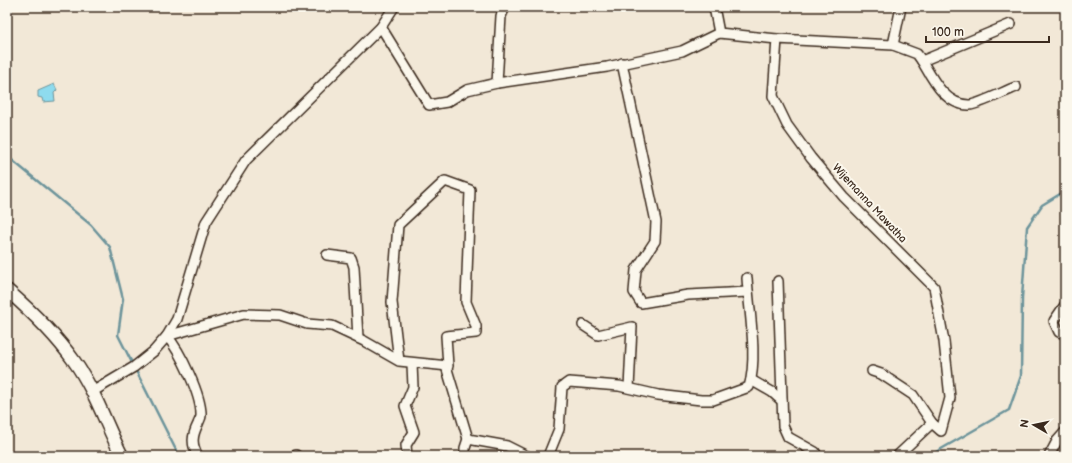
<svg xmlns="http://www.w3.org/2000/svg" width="1072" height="463" font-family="'Balsamiq Sans',sans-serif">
	<rect width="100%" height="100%" fill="#f2e8d7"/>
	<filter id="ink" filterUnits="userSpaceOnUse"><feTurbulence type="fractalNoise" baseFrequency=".025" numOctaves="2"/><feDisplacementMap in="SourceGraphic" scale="8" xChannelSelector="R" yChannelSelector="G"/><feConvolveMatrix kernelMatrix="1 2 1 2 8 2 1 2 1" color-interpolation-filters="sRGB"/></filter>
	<g filter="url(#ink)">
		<!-- water -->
		<path fill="#8edbee" stroke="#6d949b" d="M 54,84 L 57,90 L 54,93 L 55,101 L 43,102 L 42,98 L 38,97 L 38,91 Z"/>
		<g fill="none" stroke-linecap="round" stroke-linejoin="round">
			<!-- stream -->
			<g stroke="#6d949b" stroke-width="2.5">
				<path d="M 7,156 L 91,225 L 110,247 L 123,299 L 118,335 L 179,456"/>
				<path d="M 929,456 L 1009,410 L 1021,376 L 1022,298 L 1027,227 L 1042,205 L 1065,191"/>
			</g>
			<defs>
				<g id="minor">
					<path d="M 714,7 L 719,33 L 777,39"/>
					<path d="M 1011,24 L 922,61 C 932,78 945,106 970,105 C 980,104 1005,91 1016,87"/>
					<path d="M 381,27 L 429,105 L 447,102 L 467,90 L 497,83 L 607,67 L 682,51 L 719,33"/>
					<path d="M 893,45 L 917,54 L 922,61"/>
					<path d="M 622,63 L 656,222 L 655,241 L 636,270 L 634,292 L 641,303 L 688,295 L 748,292"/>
					<path d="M 497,83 L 501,16 L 505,7"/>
					<path d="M 327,255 L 351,258 L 354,267 L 358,338"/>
					<path d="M 778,281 L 783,426 L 788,437 L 815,452 L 817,456"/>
					<path d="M 1065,305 L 1054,321 L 1059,332 L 1065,334"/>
					<path d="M 583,325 L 598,335 L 632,327 L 629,388"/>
					<path d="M 446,366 L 468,439 L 507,446 L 527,456"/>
					<path d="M 872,371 L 881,374 L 913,395 L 932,423"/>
					<path d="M 751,380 L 772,392 L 782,401"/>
					<path d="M 92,392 L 134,367 L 154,351 L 167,336 L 177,319 L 206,222 L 246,160 L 381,27 L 394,7"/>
					<path d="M 296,455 L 296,456"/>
					<path d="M 198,456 C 191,444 192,436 198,424 C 199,421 201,418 201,416 C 202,396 180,351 167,336 L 244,314 L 280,315 L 307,324 L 332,326 L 364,341 L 399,361 L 448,366 L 446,336 L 476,333 L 476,326 L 466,302 L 470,190 L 445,181 L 398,225 L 392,302 L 399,361"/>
					<path d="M 407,456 L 406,445 L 414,432 L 405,406 L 413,387 L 412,364"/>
					<path d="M 465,456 L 465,448 L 468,439"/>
					<path d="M 548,456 L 559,429 L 562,387 L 569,382 L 619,386 L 658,395 L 701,400 L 713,400 L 749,387 C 758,358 749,309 747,278"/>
					<path d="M 897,456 L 932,423 L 941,431 L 950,398 L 944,341 L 934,287 L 844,197 L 811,158 L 787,125 L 773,96 L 777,39 L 893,45 L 901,7"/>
					<path d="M 1049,456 L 1057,441 L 1065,432"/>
				</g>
				<path id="major" d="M 7,290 C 31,311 55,334 74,361 C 95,390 106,425 122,456"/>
			</defs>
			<!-- minor casing -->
			<use href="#minor" stroke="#3b2a1e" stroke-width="12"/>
			<!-- major casing -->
			<use href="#major" stroke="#3b2a1e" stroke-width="15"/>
			<!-- minor -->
			<use href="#minor" stroke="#fbf7ec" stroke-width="9"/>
			<!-- major -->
			<use href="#major" stroke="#fbf7ec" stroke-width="12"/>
		</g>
	</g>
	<g text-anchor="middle" stroke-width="4" stroke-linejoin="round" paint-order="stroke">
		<!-- street labels -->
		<g font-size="11" fill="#3b2a1e" stroke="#fbf7ec">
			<text transform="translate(870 203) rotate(47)" y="4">Wijemanna Mawatha</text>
		</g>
	</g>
	<!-- margin -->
	<rect width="1072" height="463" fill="none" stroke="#fbf7ec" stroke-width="24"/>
	<rect x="12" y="12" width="1048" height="439" fill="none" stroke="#3b2a1e" stroke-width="1.5" filter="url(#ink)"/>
	<!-- north arrow -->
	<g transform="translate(1034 425) rotate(279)" stroke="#fbf7ec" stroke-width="3" paint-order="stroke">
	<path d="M0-3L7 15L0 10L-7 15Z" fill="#3b2a1e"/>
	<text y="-6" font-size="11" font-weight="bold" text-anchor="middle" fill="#3b2a1e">N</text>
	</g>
	<!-- scale -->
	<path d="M926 36v6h123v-6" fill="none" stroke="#3b2a1e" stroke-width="2"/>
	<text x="932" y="36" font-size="12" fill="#3b2a1e" stroke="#fbf7ec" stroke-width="3" paint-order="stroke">100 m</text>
</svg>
